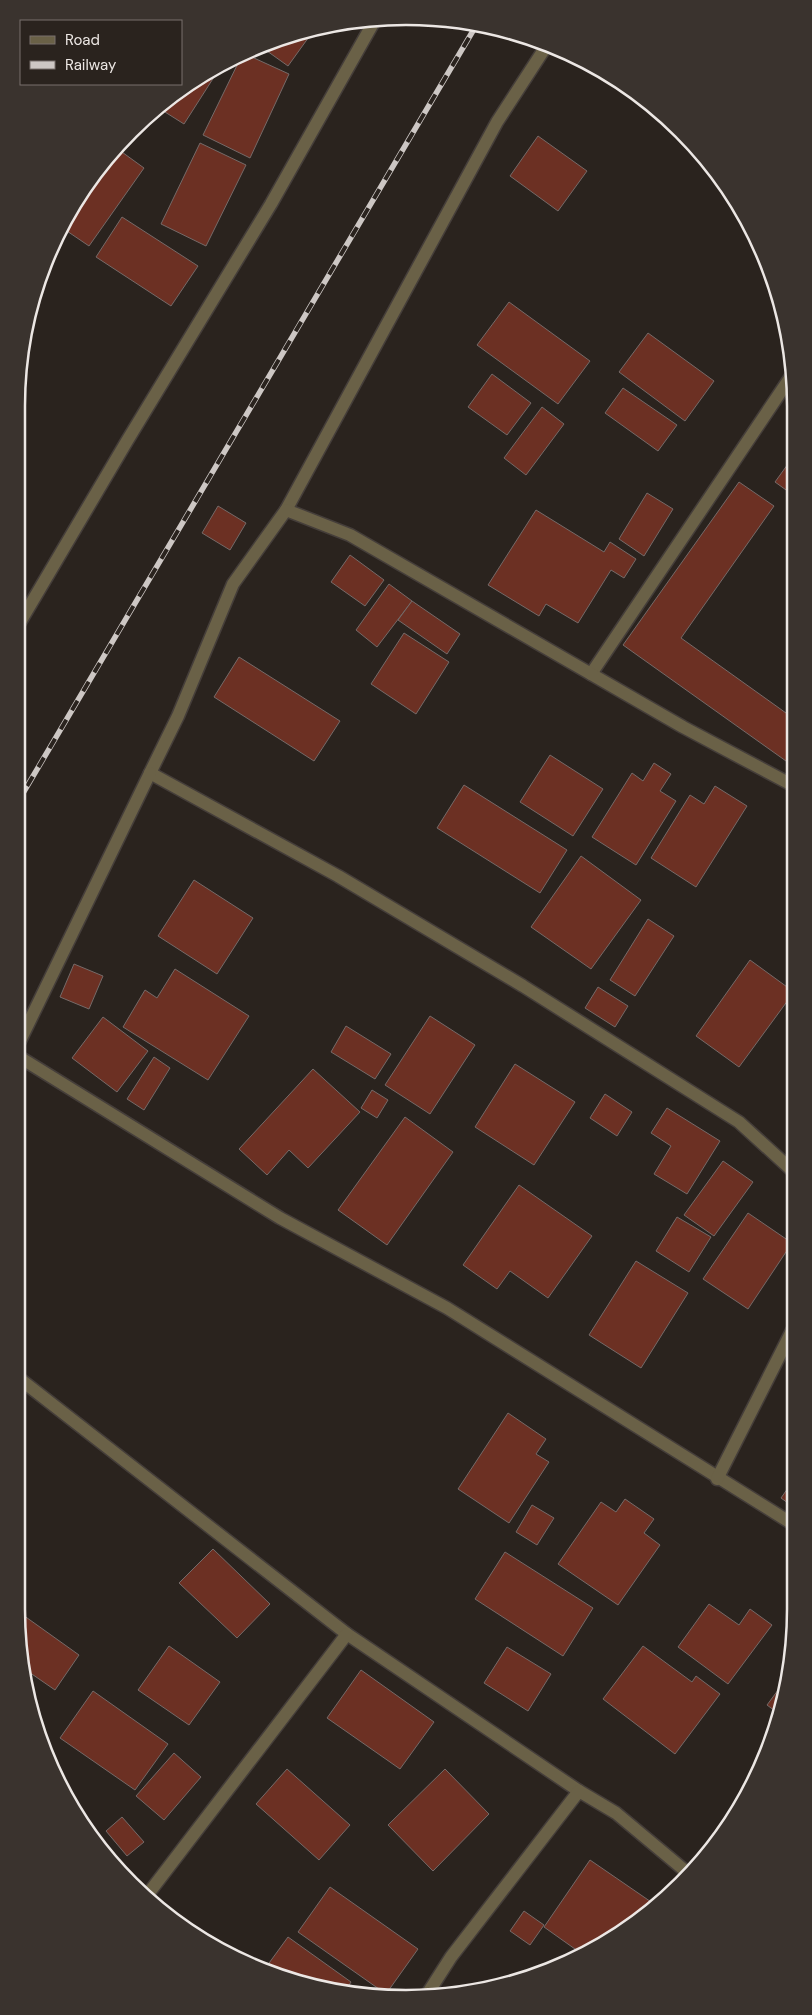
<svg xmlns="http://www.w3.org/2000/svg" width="812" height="2015" font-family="'DM Sans',sans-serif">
	<rect width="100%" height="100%" fill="#2a231e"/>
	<!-- building -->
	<g fill="#6c3023" stroke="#756a68">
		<path d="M 304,30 L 311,34 L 288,66 L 260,46 Z"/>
		<path d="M 243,53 L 289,74 L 250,158 L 203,135 Z"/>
		<path d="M 223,63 L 184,124 L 157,107 L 169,97 Z"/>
		<path d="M 538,136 L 587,171 L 558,211 L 510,176 Z"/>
		<path d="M 200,143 L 246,165 L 206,246 L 161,224 Z"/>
		<path d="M 115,147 L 144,168 L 89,246 L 61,227 L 68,211 Z"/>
		<path d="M 122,217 L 198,266 L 171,306 L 96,257 Z"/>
		<path d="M 509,302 L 590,361 L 558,404 L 477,345 Z"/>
		<path d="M 648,333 L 714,381 L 685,421 L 619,372 Z"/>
		<path d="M 492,374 L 531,403 L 507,435 L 468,407 Z"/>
		<path d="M 623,388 L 677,425 L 658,451 L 605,413 Z"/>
		<path d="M 542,407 L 564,424 L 526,475 L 504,458 Z"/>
		<path d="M 793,457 L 793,495 L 775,482 Z"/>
		<path d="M 739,482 L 774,506 L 681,638 L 793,718 L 793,766 L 623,645 Z"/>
		<path d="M 647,493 L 673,509 L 644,556 L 619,539 Z"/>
		<path d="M 218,506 L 246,523 L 230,550 L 202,533 Z"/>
		<path d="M 536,510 L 604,552 L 610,542 L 636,559 L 624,578 L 611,570 L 578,623 L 546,604 L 539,616 L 488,585 Z"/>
		<path d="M 350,555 L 384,580 L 365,606 L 331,582 Z"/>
		<path d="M 389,584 L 412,601 L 377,647 L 356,630 Z"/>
		<path d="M 412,601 L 460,634 L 447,654 L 398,620 Z"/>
		<path d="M 404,633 L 449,662 L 416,714 L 371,684 Z"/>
		<path d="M 239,657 L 340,721 L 314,761 L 214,697 Z"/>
		<path d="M 550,755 L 603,789 L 573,836 L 520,802 Z"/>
		<path d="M 654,763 L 671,774 L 660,791 L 676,801 L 636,865 L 592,837 L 632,773 L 643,781 Z"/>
		<path d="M 464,785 L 567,850 L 540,893 L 437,828 Z"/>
		<path d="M 715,786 L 747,806 L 696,887 L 651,858 L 690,795 L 704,804 Z"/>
		<path d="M 581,856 L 641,900 L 591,969 L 531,927 Z"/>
		<path d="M 194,880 L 253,918 L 217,974 L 158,936 Z"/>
		<path d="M 648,919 L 674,936 L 635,996 L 610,980 Z"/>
		<path d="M 750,960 L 794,992 L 739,1067 L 696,1036 Z"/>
		<path d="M 74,964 L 103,976 L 89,1009 L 60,997 Z"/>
		<path d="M 175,969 L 249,1016 L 208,1080 L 123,1027 L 145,990 L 157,998 Z"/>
		<path d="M 598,987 L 628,1006 L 615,1027 L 585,1008 Z"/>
		<path d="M 430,1016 L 475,1045 L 430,1114 L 385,1085 Z"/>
		<path d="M 103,1017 L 148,1051 L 117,1092 L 72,1058 Z"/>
		<path d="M 346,1026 L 391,1054 L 375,1079 L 331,1052 Z"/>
		<path d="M 154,1057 L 170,1068 L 144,1110 L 127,1099 Z"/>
		<path d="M 515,1064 L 575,1102 L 534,1165 L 475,1127 Z"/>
		<path d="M 313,1069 L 360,1112 L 308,1168 L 289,1150 L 267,1175 L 239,1149 Z"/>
		<path d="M 372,1090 L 388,1100 L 377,1118 L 361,1108 Z"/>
		<path d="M 605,1094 L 632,1112 L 617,1136 L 590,1118 Z"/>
		<path d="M 667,1108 L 720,1141 L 687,1194 L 654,1174 L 671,1146 L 651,1133 Z"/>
		<path d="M 405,1117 L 453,1152 L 387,1245 L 338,1210 Z"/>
		<path d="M 723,1161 L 753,1182 L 714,1236 L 684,1215 Z"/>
		<path d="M 519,1185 L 592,1236 L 548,1298 L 510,1271 L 497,1289 L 463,1265 Z"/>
		<path d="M 748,1213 L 792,1243 L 748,1309 L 703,1279 Z"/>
		<path d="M 677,1217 L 711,1237 L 689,1272 L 656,1251 Z"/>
		<path d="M 636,1261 L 688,1293 L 641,1368 L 589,1335 Z"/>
		<path d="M 508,1413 L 546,1439 L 536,1454 L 549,1462 L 509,1523 L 458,1489 Z"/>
		<path d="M 795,1478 L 795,1508 L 781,1498 Z"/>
		<path d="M 625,1499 L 654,1519 L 644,1533 L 660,1545 L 618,1605 L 558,1564 L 601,1502 L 616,1512 Z"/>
		<path d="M 532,1505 L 554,1518 L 537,1545 L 516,1532 Z"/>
		<path d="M 213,1549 L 270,1604 L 237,1638 L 179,1583 Z"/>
		<path d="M 505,1552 L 593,1608 L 563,1656 L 475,1599 Z"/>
		<path d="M 709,1604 L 739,1625 L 750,1609 L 772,1625 L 728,1684 L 678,1647 Z"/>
		<path d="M 16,1610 L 79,1655 L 55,1690 L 26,1670 Z"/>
		<path d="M 169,1646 L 220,1682 L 189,1725 L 138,1690 Z"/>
		<path d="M 643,1646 L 692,1682 L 696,1676 L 720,1694 L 675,1754 L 603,1699 Z"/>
		<path d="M 507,1647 L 551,1674 L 528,1711 L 484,1683 Z"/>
		<path d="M 361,1670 L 434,1722 L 400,1769 L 327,1718 Z"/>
		<path d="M 784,1682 L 779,1714 L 767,1705 Z"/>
		<path d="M 93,1691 L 168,1744 L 135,1790 L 60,1738 Z"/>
		<path d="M 174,1753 L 201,1777 L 164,1820 L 136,1796 Z"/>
		<path d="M 287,1769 L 350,1825 L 319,1860 L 256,1804 Z"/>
		<path d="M 445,1769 L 489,1814 L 433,1871 L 388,1825 Z"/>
		<path d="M 745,1790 L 724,1830 L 720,1827 Z"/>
		<path d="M 122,1817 L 144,1842 L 127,1856 L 106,1831 Z"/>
		<path d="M 590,1860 L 657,1906 L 601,1946 L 582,1954 L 544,1927 Z"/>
		<path d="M 330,1887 L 418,1949 L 386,1994 L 298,1932 Z"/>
		<path d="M 524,1911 L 544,1925 L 530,1945 L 510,1931 Z"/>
		<path d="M 288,1937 L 351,1982 L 344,1993 L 281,1978 L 264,1970 Z"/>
	</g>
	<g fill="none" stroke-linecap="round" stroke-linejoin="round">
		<defs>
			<g id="minor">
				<path d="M 286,510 L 497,122 L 547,45"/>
				<path d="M 16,629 L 127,441 L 271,204 L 376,18"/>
				<path d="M 591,674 L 792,375"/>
				<path d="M 794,786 L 683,727 L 350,535 L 286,510 L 233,584 L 178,716 L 150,773 L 338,876 L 523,986 L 739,1122 L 795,1173"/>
				<path d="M 16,1049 L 150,773"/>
				<path d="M 16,1055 L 280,1218 L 447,1308 L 796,1526"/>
				<path d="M 16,1376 L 347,1634 L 579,1791"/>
				<path d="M 717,1479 L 795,1325"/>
				<path d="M 148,1894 L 347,1634"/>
				<path d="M 428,1993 L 451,1957 L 579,1791 L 616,1813 L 689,1874"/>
			</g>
		</defs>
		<!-- minor casing -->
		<use href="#minor" stroke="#453e3a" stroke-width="15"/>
		<!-- minor -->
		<use href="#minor" stroke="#6a6147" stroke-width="12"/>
		<defs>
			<path id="rail" d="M 16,805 L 477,24"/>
		</defs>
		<!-- rail casing -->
		<use href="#rail" stroke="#cdc7c4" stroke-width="5.5"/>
		<!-- rail -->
		<use href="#rail" stroke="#2a231e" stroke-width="4" stroke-dasharray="11" stroke-linecap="butt"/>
	</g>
	<!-- crop -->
	<path d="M0 0H812V2015H0ZM406 25H406A381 381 0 0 1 787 406V1609A381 381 0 0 1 406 1990H406A381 381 0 0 1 25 1609V406A381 381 0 0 1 406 25Z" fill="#3a332e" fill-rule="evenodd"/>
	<path fill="none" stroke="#ece7e4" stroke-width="2.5" d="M406 25H406A381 381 0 0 1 787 406V1609A381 381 0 0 1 406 1990H406A381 381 0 0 1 25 1609V406A381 381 0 0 1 406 25Z"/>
	<!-- legend -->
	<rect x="20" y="20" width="162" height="65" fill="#2a231e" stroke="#78716d"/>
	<rect x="30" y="36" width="25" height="8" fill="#6a6147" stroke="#78716d"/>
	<text x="65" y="45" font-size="15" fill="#ece7e4">Road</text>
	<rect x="30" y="61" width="25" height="8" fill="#cdc7c4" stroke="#78716d"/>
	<text x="65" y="70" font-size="15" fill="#ece7e4">Railway</text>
</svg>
